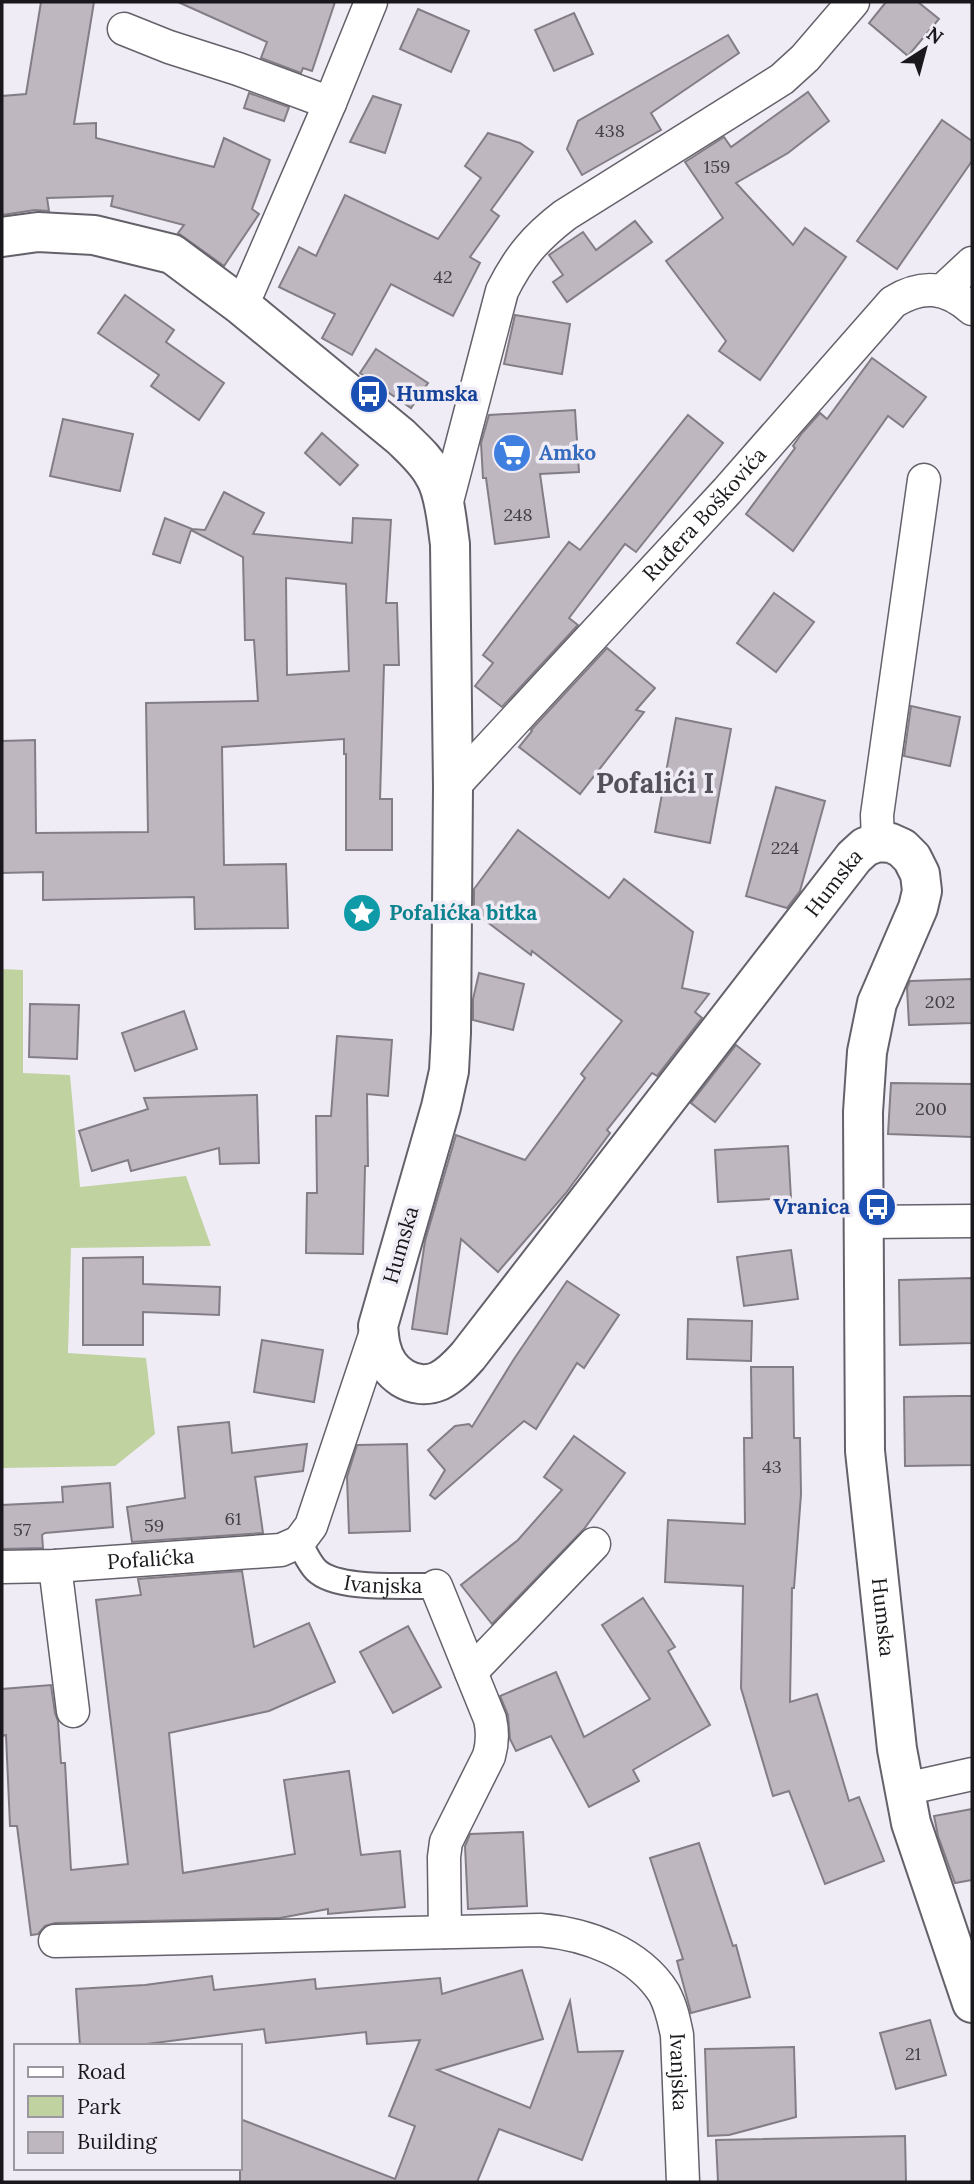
<svg xmlns="http://www.w3.org/2000/svg" width="974" height="2184" font-family="Lora,serif">
	<rect width="100%" height="100%" fill="#f0ecf6"/>
	<!-- green -->
	<path fill="#bfd2a0" d="M 2,969 L 23,970 L 23,1073 L 70,1075 L 80,1187 L 186,1176 L 211,1246 L 71,1248 L 68,1353 L 146,1358 L 155,1434 L 115,1466 L 2,1468 Z"/>
	<!-- building -->
	<g fill="#beb7c0" stroke="#837d86" stroke-width="2" fill-rule="evenodd">
		<path d="M 41,2 L 94,2 L 74,124 L 96,123 L 96,138 L 214,167 L 224,138 L 270,160 L 252,209 L 259,214 L 224,266 L 178,233 L 184,225 L 111,206 L 113,196 L 47,198 L 49,211 L 35,210 L 2,215 L 2,96 L 26,94 Z"/>
		<path d="M 178,2 L 335,2 L 312,71 L 303,68 L 301,73 L 261,58 L 267,42 Z"/>
		<path d="M 886,2 L 918,2 L 939,19 L 908,56 L 869,23 Z"/>
		<path d="M 418,9 L 469,31 L 451,72 L 400,49 Z"/>
		<path d="M 574,13 L 593,54 L 554,71 L 535,30 Z"/>
		<path d="M 728,35 L 739,53 L 651,113 L 661,130 L 582,175 L 567,149 L 578,121 Z"/>
		<path d="M 808,92 L 829,121 L 788,153 L 736,183 L 793,245 L 805,228 L 846,257 L 760,380 L 719,351 L 726,341 L 666,261 L 723,218 L 685,162 L 724,137 L 731,147 Z"/>
		<path d="M 249,93 L 289,107 L 284,121 L 244,108 Z"/>
		<path d="M 373,96 L 401,105 L 385,153 L 350,142 Z"/>
		<path d="M 942,120 L 972,141 L 972,161 L 897,269 L 857,241 Z"/>
		<path d="M 488,133 L 520,143 L 533,152 L 491,210 L 499,216 L 470,257 L 480,263 L 453,316 L 391,284 L 352,355 L 322,338 L 335,314 L 279,287 L 299,247 L 316,256 L 345,195 L 438,239 L 481,178 L 465,166 Z"/>
		<path d="M 635,221 L 652,242 L 567,302 L 553,282 L 563,275 L 549,255 L 583,232 L 596,250 Z"/>
		<path d="M 125,295 L 174,330 L 166,342 L 224,383 L 199,420 L 151,386 L 159,375 L 98,333 Z"/>
		<path d="M 515,315 L 570,324 L 562,374 L 504,364 Z"/>
		<path d="M 376,349 L 428,383 L 411,408 L 360,373 Z"/>
		<path d="M 872,358 L 926,397 L 903,427 L 888,416 L 793,551 L 746,514 L 795,448 L 793,446 L 802,433 L 820,413 L 827,419 Z"/>
		<path d="M 575,410 L 579,472 L 540,474 L 549,537 L 495,544 L 486,478 L 483,478 L 481,443 L 489,415 Z"/>
		<path d="M 688,415 L 723,443 L 636,552 L 625,544 L 569,618 L 578,625 L 502,707 L 475,686 L 493,663 L 483,655 L 569,542 L 580,550 Z"/>
		<path d="M 63,419 L 133,434 L 120,491 L 50,476 Z"/>
		<path d="M 322,433 L 358,465 L 340,485 L 305,453 Z"/>
		<path d="M 224,492 L 264,513 L 253,534 L 352,543 L 353,518 L 391,520 L 386,603 L 397,603 L 399,665 L 384,665 L 380,799 L 392,799 L 392,850 L 346,850 L 346,754 L 344,754 L 344,739 L 222,747 L 224,865 L 286,864 L 288,928 L 195,929 L 194,897 L 43,900 L 43,872 L 2,873 L 2,741 L 35,740 L 36,833 L 148,832 L 146,703 L 258,701 L 254,640 L 245,640 L 243,557 L 191,530 L 180,563 L 153,554 L 165,518 L 192,529 L 205,530 ZM 286,578 L 346,584 L 349,671 L 287,675 Z"/>
		<path d="M 774,593 L 814,622 L 776,672 L 737,643 Z"/>
		<path d="M 607,648 L 655,688 L 636,710 L 644,712 L 580,794 L 519,747 L 532,731 L 531,730 Z"/>
		<path d="M 911,706 L 960,717 L 950,766 L 904,756 Z"/>
		<path d="M 676,718 L 731,729 L 710,843 L 655,832 Z"/>
		<path d="M 776,787 L 825,801 L 800,891 L 787,908 L 746,896 Z"/>
		<path d="M 518,830 L 609,898 L 624,879 L 693,932 L 682,988 L 709,994 L 695,1012 L 702,1018 L 657,1076 L 652,1073 L 607,1130 L 610,1133 L 566,1193 L 498,1272 L 461,1239 L 447,1334 L 412,1329 L 425,1241 L 456,1135 L 525,1160 L 585,1078 L 581,1074 L 622,1021 L 532,951 L 531,955 L 474,912 L 474,889 Z"/>
		<path d="M 479,973 L 524,984 L 513,1030 L 473,1020 L 473,999 Z"/>
		<path d="M 972,979 L 972,1023 L 909,1025 L 907,988 L 910,981 Z"/>
		<path d="M 30,1004 L 79,1005 L 77,1059 L 29,1057 Z"/>
		<path d="M 184,1011 L 197,1049 L 135,1071 L 122,1033 Z"/>
		<path d="M 337,1036 L 392,1040 L 388,1096 L 367,1094 L 368,1166 L 365,1166 L 363,1254 L 306,1253 L 307,1193 L 317,1193 L 316,1116 L 331,1116 Z"/>
		<path d="M 736,1045 L 760,1064 L 715,1122 L 691,1103 Z"/>
		<path d="M 891,1083 L 972,1084 L 972,1137 L 888,1134 Z"/>
		<path d="M 257,1095 L 259,1163 L 220,1164 L 219,1148 L 131,1171 L 128,1160 L 92,1171 L 79,1131 L 148,1109 L 144,1098 Z"/>
		<path d="M 788,1146 L 791,1198 L 718,1202 L 715,1150 Z"/>
		<path d="M 791,1250 L 798,1299 L 744,1306 L 737,1257 Z"/>
		<path d="M 143,1257 L 143,1284 L 220,1287 L 219,1315 L 143,1312 L 143,1345 L 83,1345 L 83,1258 Z"/>
		<path d="M 972,1278 L 972,1343 L 900,1345 L 899,1280 Z"/>
		<path d="M 567,1281 L 619,1315 L 584,1368 L 577,1363 L 536,1429 L 524,1421 L 435,1499 L 430,1495 L 445,1470 L 428,1450 L 455,1426 L 469,1424 L 472,1427 L 514,1359 Z"/>
		<path d="M 688,1319 L 752,1321 L 751,1361 L 687,1359 Z"/>
		<path d="M 262,1340 L 323,1350 L 314,1402 L 254,1392 Z"/>
		<path d="M 751,1367 L 793,1367 L 794,1438 L 800,1438 L 801,1494 L 794,1588 L 792,1588 L 790,1702 L 817,1694 L 849,1801 L 859,1797 L 884,1861 L 825,1884 L 789,1791 L 773,1796 L 741,1688 L 743,1586 L 665,1582 L 668,1520 L 745,1524 L 744,1438 L 752,1438 Z"/>
		<path d="M 957,1396 L 972,1396 L 972,1465 L 905,1466 L 904,1397 Z"/>
		<path d="M 229,1422 L 232,1453 L 307,1444 L 303,1471 L 255,1477 L 263,1533 L 132,1542 L 127,1507 L 185,1498 L 178,1427 Z"/>
		<path d="M 574,1436 L 625,1473 L 584,1529 L 492,1624 L 461,1585 L 518,1540 L 562,1490 L 544,1477 Z"/>
		<path d="M 407,1444 L 410,1531 L 349,1533 L 347,1477 L 357,1445 Z"/>
		<path d="M 110,1483 L 113,1527 L 45,1533 L 42,1535 L 43,1548 L 2,1549 L 2,1505 L 63,1502 L 62,1487 Z"/>
		<path d="M 242,1571 L 254,1647 L 309,1623 L 335,1682 L 269,1711 L 169,1733 L 183,1873 L 295,1854 L 284,1780 L 349,1771 L 361,1855 L 400,1851 L 405,1907 L 328,1914 L 328,1909 L 280,1918 L 55,1923 L 45,1926 L 38,1934 L 31,1935 L 17,1826 L 10,1826 L 6,1735 L 2,1736 L 2,1689 L 51,1685 L 55,1713 L 58,1721 L 61,1763 L 65,1763 L 71,1870 L 128,1864 L 96,1600 L 141,1595 L 138,1579 Z"/>
		<path d="M 643,1598 L 675,1647 L 668,1651 L 710,1725 L 633,1770 L 639,1781 L 589,1807 L 551,1736 L 516,1751 L 510,1739 L 508,1715 L 500,1696 L 556,1672 L 584,1737 L 650,1699 L 602,1625 Z"/>
		<path d="M 408,1626 L 441,1687 L 393,1713 L 360,1652 Z"/>
		<path d="M 972,1809 L 972,1880 L 955,1883 L 938,1836 L 934,1816 Z"/>
		<path d="M 523,1832 L 527,1906 L 468,1909 L 465,1846 L 470,1834 Z"/>
		<path d="M 699,1843 L 733,1946 L 736,1945 L 750,1997 L 691,2013 L 677,1961 L 683,1959 L 650,1858 Z"/>
		<path d="M 522,1970 L 543,2039 L 437,2070 L 530,2108 L 570,2001 L 578,2052 L 623,2051 L 582,2160 L 499,2129 L 477,2182 L 240,2182 L 240,2119 L 395,2179 L 415,2126 L 389,2116 L 420,2040 L 367,2044 L 366,2032 L 266,2043 L 264,2029 L 131,2046 L 80,2046 L 76,1989 L 145,1985 L 212,1976 L 214,1990 L 315,1979 L 316,1989 L 440,1978 L 442,1994 Z"/>
		<path d="M 930,2020 L 946,2075 L 896,2089 L 880,2033 Z"/>
		<path d="M 794,2047 L 796,2117 L 729,2135 L 708,2136 L 705,2049 Z"/>
		<path d="M 905,2136 L 906,2182 L 718,2182 L 716,2140 Z"/>
	</g>
	<g fill="none" stroke-linecap="round" stroke-linejoin="round">
		<defs>
			<g id="pedestrian">
				<path id="s1" d="M 299,1542 C 304,1551 309,1563 316,1570 C 337,1591 406,1585 436,1586"/>
			</g>
			<g id="minor">
				<path d="M 124,29 L 169,47 L 238,69 L 330,103"/>
				<path d="M 942,291 L 972,263"/>
				<path d="M 242,306 L 330,103 L 371,2"/>
				<path d="M 445,509 L 502,291 C 519,257 535,238 565,215 L 782,79 L 805,58 L 853,2"/>
				<path id="s2" d="M 453,787 L 727,491 L 893,302 C 922,284 946,286 972,309"/>
				<path d="M 878,842 L 877,815 L 924,480"/>
				<path d="M 864,1222 L 972,1221"/>
				<path d="M 55,1566 L 73,1711"/>
				<path id="s3" d="M 2,1567 L 55,1566 L 281,1550 L 299,1542 L 311,1526 L 378,1326"/>
				<path d="M 436,1586 L 490,1719 C 493,1732 493,1742 489,1756 L 446,1842 L 444,1857 L 445,1932"/>
				<path d="M 471,1672 L 594,1544"/>
				<path d="M 905,1789 L 972,1774"/>
				<path id="s4" d="M 55,1941 L 540,1930 C 586,1934 638,1952 664,1993 C 671,2006 674,2020 677,2035 L 683,2182"/>
			</g>
			<g id="tertiary">
				<path id="s5" d="M 2,237 L 38,232 L 94,235 L 172,254 L 242,306 L 401,437 C 413,449 426,460 434,475 C 445,492 447,524 450,544 L 453,787 L 451,1033 L 449,1071 L 441,1107 L 378,1326 C 379,1333 379,1340 381,1347 C 387,1373 413,1392 439,1381 C 451,1375 460,1365 468,1356 L 854,857 L 865,847 L 878,842 L 891,843 L 902,848 L 912,858 L 920,874 L 922,891 L 918,908 L 877,1003 L 867,1052 L 863,1112 L 865,1451 L 897,1749 L 911,1823 L 972,2003"/>
			</g>
		</defs>
		<!-- pedestrian casing -->
		<use href="#pedestrian" stroke="#65616a" stroke-width="28"/>
		<!-- minor casing -->
		<use href="#minor" stroke="#65616a" stroke-width="35"/>
		<!-- tertiary casing -->
		<use href="#tertiary" stroke="#65616a" stroke-width="42"/>
		<!-- pedestrian -->
		<use href="#pedestrian" stroke="#fff" stroke-width="24"/>
		<!-- minor -->
		<use href="#minor" stroke="#fff" stroke-width="32"/>
		<!-- tertiary -->
		<use href="#tertiary" stroke="#fff" stroke-width="38"/>
	</g>
	<!-- icons -->
	<defs>
		<symbol id="bus-disc" viewBox="-11 -11 22 22"><circle r="9.5" fill="#1a4fb4" stroke="#f0ecf6"/><path d="M-5-6H5V4H4V6H2V4H-2V6H-4V4H-5ZM-3.5-4V0h7V-4ZM-3.5 1.2v1.5H-2V1.2ZM2 1.2v1.5H3.5V1.2Z" fill="#fff"/></symbol>
		<symbol id="supermarket-disc" viewBox="-11 -11 22 22"><circle r="9.5" fill="#3f7fe0" stroke="#f0ecf6"/><path d="M-6-5.5h2.5l.6 2H6L4.5 2H-2.5L-4.4-4H-6ZM-1.5 3.2a1.3 1.3 0 1 0 .1 0ZM3 3.2a1.3 1.3 0 1 0 .1 0Z" fill="#fff"/></symbol>
		<symbol id="sight-disc" viewBox="-11 -11 22 22"><circle r="9.5" fill="#0f9aa8" stroke="#f0ecf6"/><path d="M0-6L1.8-2.2L6-1.7L2.9 1.2L3.7 5.4L0 3.3L-3.7 5.4L-2.9 1.2L-6-1.7L-1.8-2.2Z" fill="#fff"/></symbol>
	</defs>
	<g fill-rule="evenodd">
		<use href="#bus-disc" x="347" y="372" width="44" height="44"/>
		<use href="#supermarket-disc" x="490" y="431" width="44" height="44"/>
		<use href="#sight-disc" x="340" y="891" width="44" height="44"/>
		<use href="#bus-disc" x="855" y="1185" width="44" height="44"/>
	</g>
	<g text-anchor="middle" stroke-width="7" stroke-linejoin="round" paint-order="stroke">
		<!-- number labels -->
		<g font-size="18" fill="#434045">
			<text x="610" y="137">438</text>
			<text x="717" y="173">159</text>
			<text x="443" y="283">42</text>
			<text x="518" y="521">248</text>
			<text x="785" y="854">224</text>
			<text x="940" y="1008">202</text>
			<text x="931" y="1115">200</text>
			<text x="772" y="1473">43</text>
			<text x="233" y="1525">61</text>
			<text x="154" y="1532">59</text>
			<text x="22" y="1536">57</text>
			<text x="913" y="2060">21</text>
		</g>
		<!-- transit labels -->
		<g font-size="21" font-weight="bold" fill="#164399" stroke="#f0ecf6" text-anchor="start">
			<text x="396" y="401">Humska</text>
			<text x="850" y="1214" text-anchor="end">Vranica</text>
		</g>
		<!-- shop labels -->
		<g font-size="21" font-weight="bold" fill="#366cbe" stroke="#f0ecf6" text-anchor="start">
			<text x="539" y="460">Amko</text>
		</g>
		<!-- street labels -->
		<g font-size="21" fill="#1a181c" stroke="#f0ecf6">
			<text dy="7" stroke="none"><textPath href="#s2" startOffset="371">Ruđera Boškovića</textPath></text>
			<text dy="7" stroke="none"><textPath href="#s5" startOffset="2114">Humska</textPath></text>
			<text transform="translate(401 1245) rotate(-74)" y="7">Humska</text>
			<text dy="7" stroke="none"><textPath href="#s3" startOffset="149">Pofalićka</textPath></text>
			<text dy="7" stroke="none"><textPath href="#s1" startOffset="103">Ivanjska</textPath></text>
			<text dy="7" stroke="none"><textPath href="#s5" startOffset="2987">Humska</textPath></text>
			<text dy="7" stroke="none"><textPath href="#s4" startOffset="710">Ivanjska</textPath></text>
		</g>
		<!-- culture labels -->
		<g font-size="21" font-weight="bold" fill="#0d838f" stroke="#f0ecf6" text-anchor="start">
			<text x="389" y="920">Pofalićka bitka</text>
		</g>
		<!-- district labels -->
		<g font-size="28" font-weight="bold" fill="#55515a" stroke="#f0ecf6">
			<text x="655" y="793">Pofalići I</text>
		</g>
	</g>
	<!-- border -->
	<rect width="974" height="2184" fill="none" stroke="#1a181c" stroke-width="7"/>
	<!-- legend -->
	<rect x="14" y="2044" width="228" height="126" fill="#f0ecf6" stroke="#9a979f" stroke-width="2"/>
	<rect x="28" y="2067" width="35" height="10" fill="#ffffff" stroke="#9a979f" stroke-width="2"/>
	<text x="77" y="2079" font-size="21" fill="#1a181c">Road</text>
	<rect x="28" y="2096" width="35" height="21" fill="#bfd2a0" stroke="#9a979f" stroke-width="2"/>
	<text x="77" y="2114" font-size="21" fill="#1a181c">Park</text>
	<rect x="28" y="2132" width="35" height="21" fill="#beb7c0" stroke="#9a979f" stroke-width="2"/>
	<text x="77" y="2149" font-size="21" fill="#1a181c">Building</text>
	<!-- north arrow -->
	<g transform="translate(925 49) rotate(36)" stroke="#f0ecf6" stroke-width="5" paint-order="stroke">
	<path d="M0-5L12 26L0 18L-12 26Z" fill="#1a181c"/>
	<text y="-10" font-size="19" font-weight="bold" text-anchor="middle" fill="#1a181c">N</text>
	</g>
</svg>
